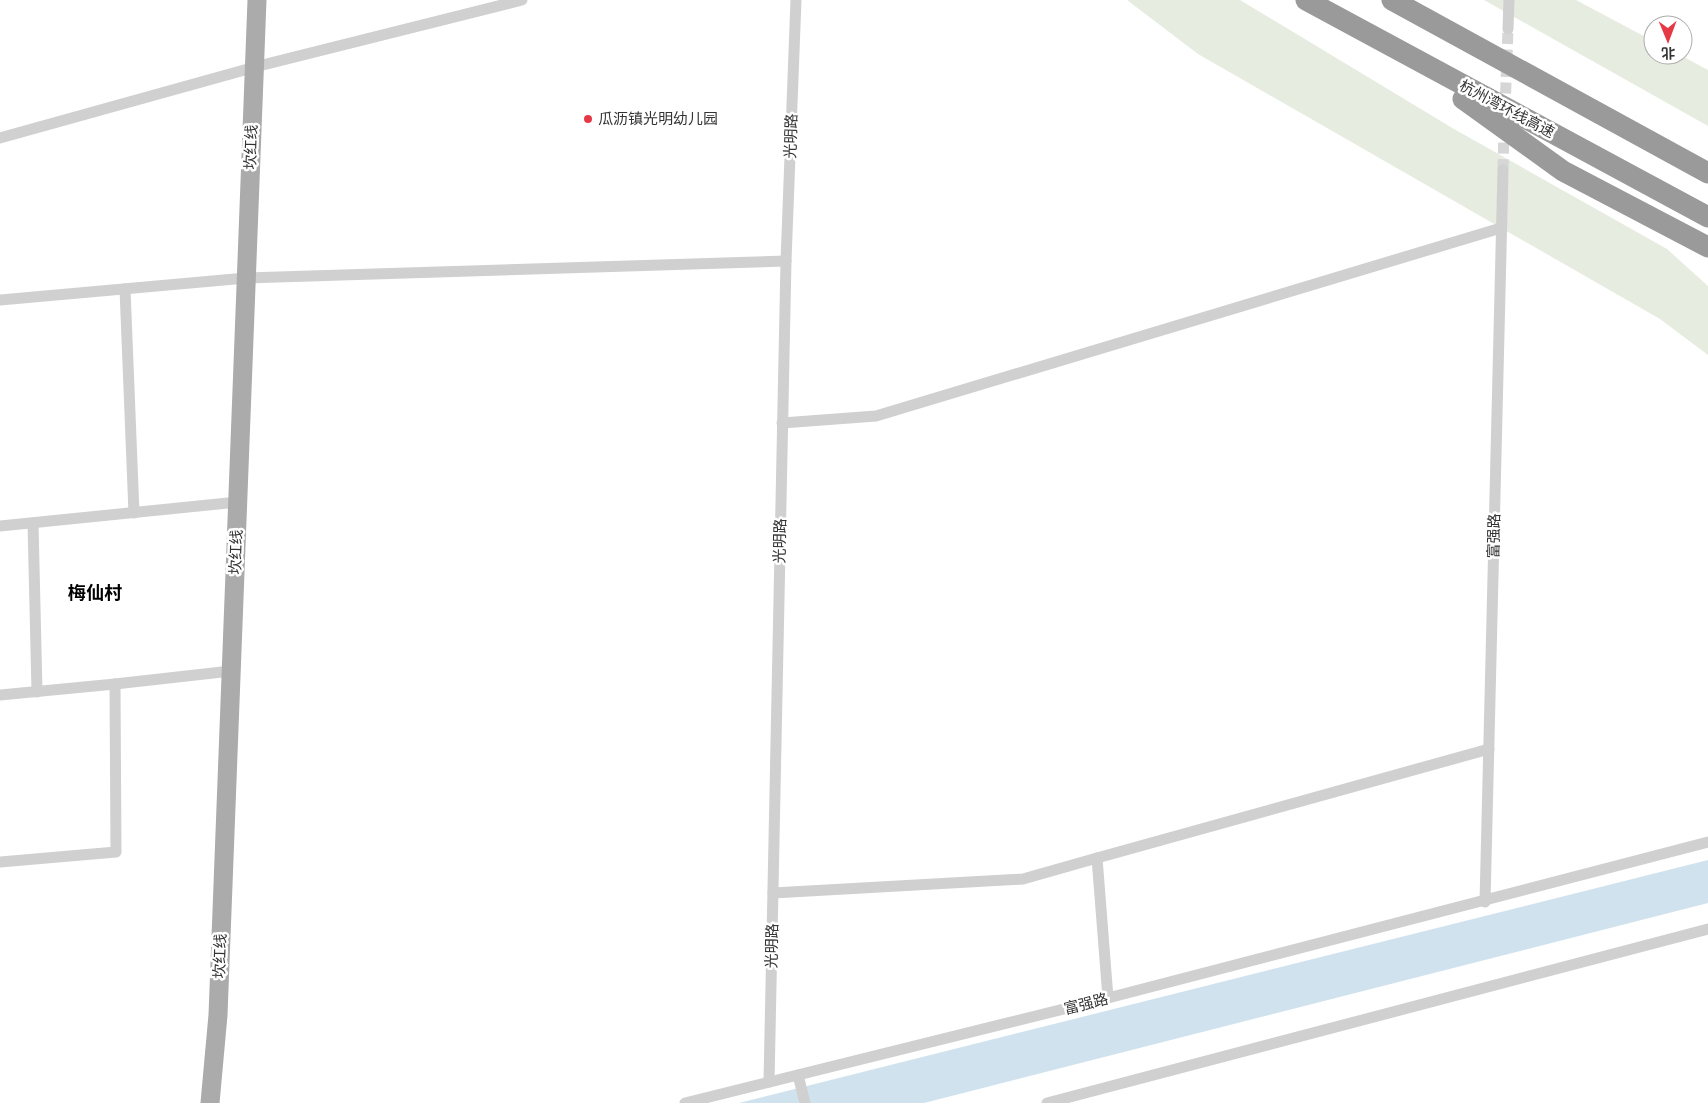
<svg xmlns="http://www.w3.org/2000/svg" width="1708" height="1103" font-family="'Public Sans','Noto Sans SC',sans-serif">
	<rect width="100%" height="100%" fill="#fff"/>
	<!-- green -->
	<g fill="#e6ecdf">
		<path d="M 1127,0 L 1240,0 L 1454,129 L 1667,249 L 1708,286 L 1708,355 L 1660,319 L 1198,54 Z"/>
		<path d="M 1484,0 L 1576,0 L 1653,41 L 1653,55 L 1680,55 L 1708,70 L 1708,126 Z"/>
	</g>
	<!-- water -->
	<path fill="#cfe2ee" d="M 1708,860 L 1708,903 L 924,1103 L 739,1103 Z"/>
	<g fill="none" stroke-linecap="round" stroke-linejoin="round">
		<!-- minor-tunnel -->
		<g stroke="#d6d6d6" stroke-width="11" stroke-dasharray="11 5.5" stroke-linecap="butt">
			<path d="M 1505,110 L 1508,29"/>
			<path d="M 1503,170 L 1504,126"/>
		</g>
		<!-- minor -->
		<g stroke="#d0d0d0" stroke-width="11">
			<path d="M 1508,29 L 1509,0"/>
			<path d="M 0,138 L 255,67 L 522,0"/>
			<path d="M 125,289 L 134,513"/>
			<path d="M 0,300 L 246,278 L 786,261"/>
			<path d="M 782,423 L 876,416 L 1501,228"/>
			<path d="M 33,523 L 37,692"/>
			<path d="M 0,526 L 238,502"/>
			<path d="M 0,695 L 115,684"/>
			<path d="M 0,862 L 116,852 L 115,684 L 231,671"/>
			<path d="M 773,893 L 1023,879 L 1097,858"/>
			<path d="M 1485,902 L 1503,170"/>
			<path d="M 1108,998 L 1097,858 L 1489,749"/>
			<path d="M 798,1075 L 805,1103"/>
			<path d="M 769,1082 L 786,261 L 796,0"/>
			<path d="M 685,1103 L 1108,998 L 1708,842"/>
			<path d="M 1047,1103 L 1708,929"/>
		</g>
		<!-- primary -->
		<path stroke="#ababab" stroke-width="19" d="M 210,1103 L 218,1015 L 257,0"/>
		<!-- motorway -->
		<g stroke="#9a9a9a" stroke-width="21">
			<path d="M 1306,0 L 1708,217"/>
			<path d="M 1392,0 L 1708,173"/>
			<path d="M 1463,99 L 1563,171 L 1708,247"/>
		</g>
	</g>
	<!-- markers -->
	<circle fill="#e63946" stroke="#fff" stroke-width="2" cx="588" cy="119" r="5"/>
	<g text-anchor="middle" stroke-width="5" stroke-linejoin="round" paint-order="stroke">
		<!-- street labels -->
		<g font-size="15" fill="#333" stroke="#fff">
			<text transform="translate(1507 109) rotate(28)" y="5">杭州湾环线高速</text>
			<text transform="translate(791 136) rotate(-88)" y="5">光明路</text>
			<text transform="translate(251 147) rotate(-88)" y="5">坎红线</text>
			<text transform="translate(1494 536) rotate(-89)" y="5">富强路</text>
			<text transform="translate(780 541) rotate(-89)" y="5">光明路</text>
			<text transform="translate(236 552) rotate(-88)" y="5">坎红线</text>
			<text transform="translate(772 946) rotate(-89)" y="5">光明路</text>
			<text transform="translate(220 956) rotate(-88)" y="5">坎红线</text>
			<text transform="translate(1086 1004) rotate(-14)" y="5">富强路</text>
		</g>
		<!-- poi labels -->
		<g font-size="15" fill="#333" stroke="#fff" text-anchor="start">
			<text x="598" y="124">瓜沥镇光明幼儿园</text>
		</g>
		<!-- quarter labels -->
		<g font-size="18" font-weight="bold" fill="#000" stroke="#fff">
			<text x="95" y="599">梅仙村</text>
		</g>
	</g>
	<!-- north arrow -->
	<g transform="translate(1668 40) rotate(179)"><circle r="24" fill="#ffffff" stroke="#adadad"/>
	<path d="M0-4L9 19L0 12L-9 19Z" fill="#e63946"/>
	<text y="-8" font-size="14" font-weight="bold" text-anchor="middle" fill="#333333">北</text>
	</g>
</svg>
